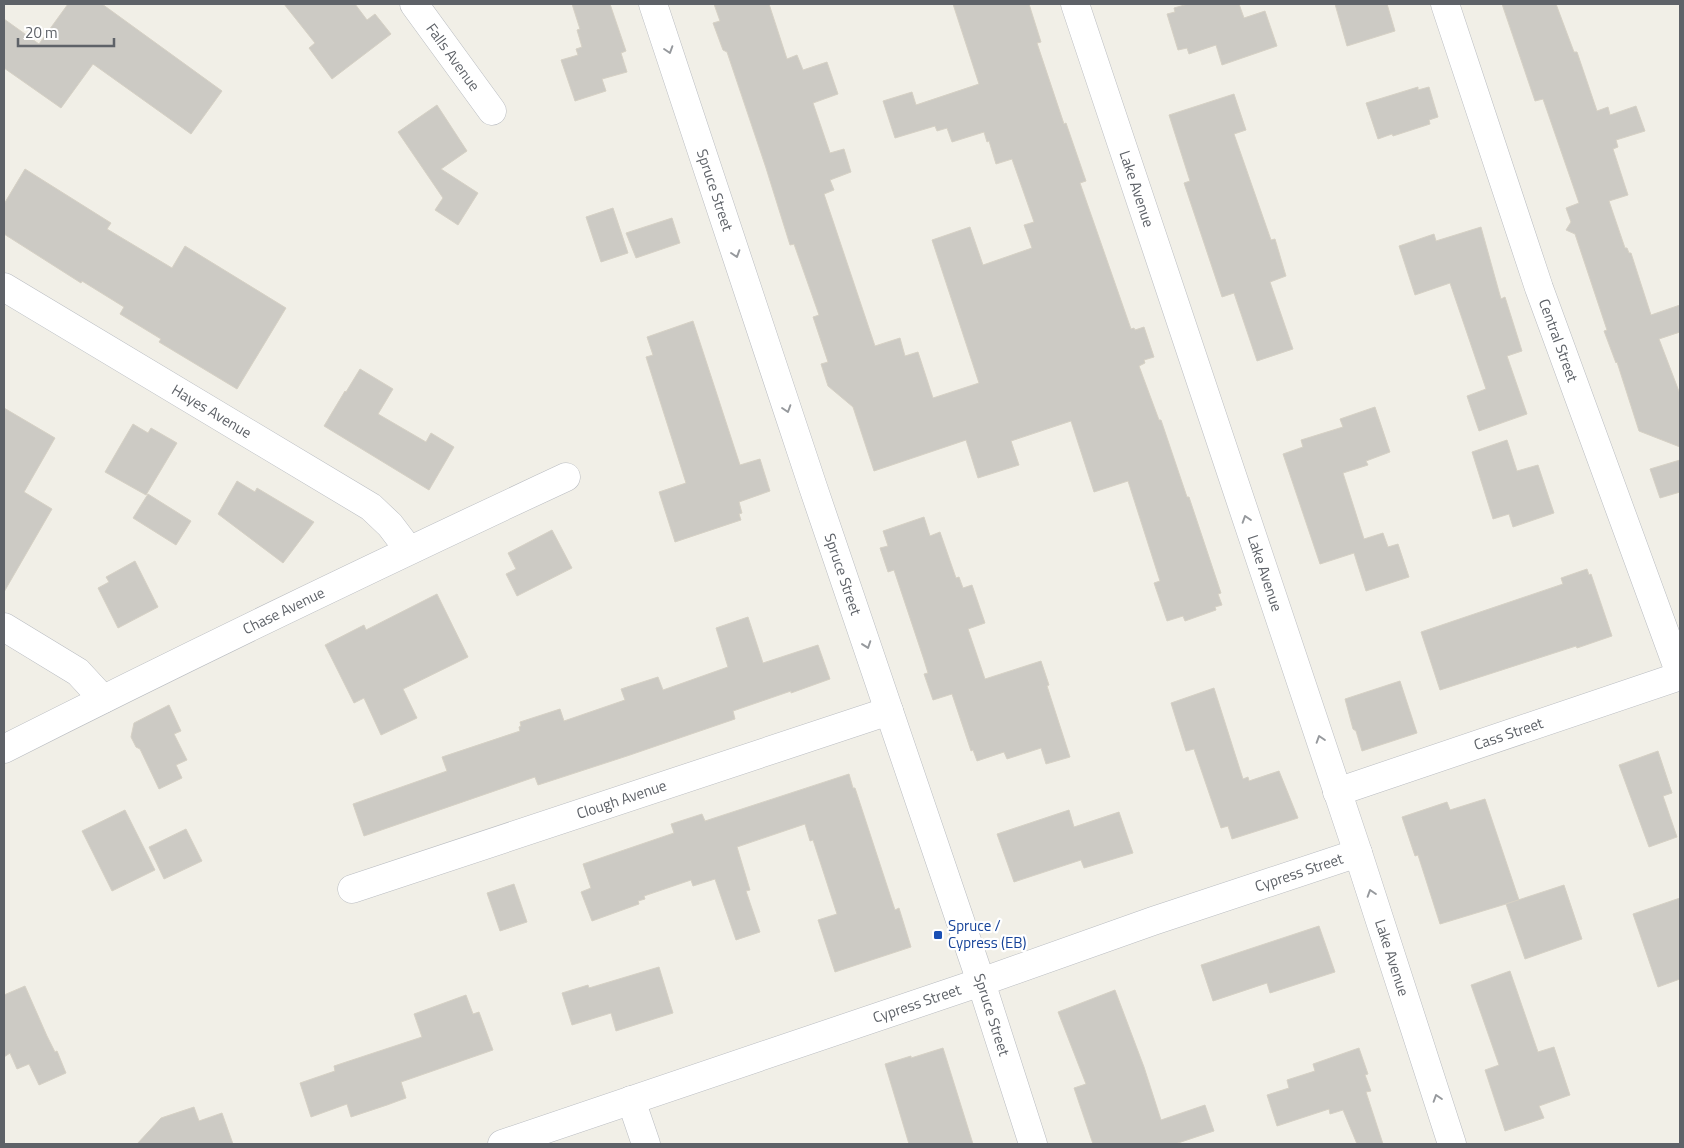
<svg xmlns="http://www.w3.org/2000/svg" width="1684" height="1148" font-family="'Titillium Web',sans-serif">
	<rect width="100%" height="100%" fill="#f1efe7"/>
	<!-- building -->
	<g fill="#cccac4" stroke="#d6d1c5">
		<path d="M 68,4 L 102,4 L 222,91 L 191,134 L 93,64 L 61,108 L 4,68 L 4,19 L 39,44 Z"/>
		<path d="M 284,4 L 355,4 L 367,20 L 375,14 L 391,34 L 332,79 L 309,48 L 315,43 Z"/>
		<path d="M 572,4 L 610,4 L 626,51 L 621,53 L 627,72 L 602,79 L 606,91 L 575,101 L 561,60 L 578,55 L 576,49 L 582,47 L 577,30 L 580,29 Z"/>
		<path d="M 714,4 L 769,4 L 787,59 L 797,55 L 803,70 L 827,62 L 838,94 L 813,103 L 830,153 L 844,149 L 851,172 L 830,180 L 834,190 L 824,194 L 875,346 L 900,338 L 905,356 L 918,352 L 933,398 L 979,383 L 932,240 L 970,227 L 983,265 L 1032,248 L 1024,225 L 1034,222 L 1012,159 L 996,164 L 989,141 L 987,142 L 984,132 L 952,142 L 947,128 L 937,131 L 935,126 L 895,138 L 883,101 L 912,92 L 916,105 L 979,84 L 953,4 L 1029,4 L 1041,42 L 1037,43 L 1064,124 L 1066,123 L 1086,181 L 1080,183 L 1131,329 L 1134,328 L 1135,330 L 1144,327 L 1154,357 L 1144,360 L 1145,363 L 1139,366 L 1159,420 L 1161,420 L 1187,497 L 1189,497 L 1221,593 L 1218,594 L 1222,605 L 1215,607 L 1216,610 L 1185,621 L 1183,616 L 1167,621 L 1154,583 L 1160,581 L 1128,481 L 1094,492 L 1071,421 L 1011,441 L 1019,465 L 978,478 L 966,440 L 874,471 L 853,407 L 828,386 L 821,364 L 828,362 L 813,317 L 819,315 L 794,244 L 790,245 L 766,168 L 727,52 L 723,50 L 713,23 L 720,21 Z"/>
		<path d="M 1188,4 L 1239,4 L 1244,18 L 1265,11 L 1277,46 L 1222,65 L 1216,45 L 1189,54 L 1187,48 L 1178,50 L 1167,14 L 1175,12 L 1174,8 Z"/>
		<path d="M 1335,4 L 1387,4 L 1395,31 L 1347,46 Z"/>
		<path d="M 1502,4 L 1556,4 L 1574,52 L 1577,52 L 1597,111 L 1608,107 L 1610,115 L 1636,106 L 1645,131 L 1616,140 L 1618,147 L 1613,149 L 1628,195 L 1609,201 L 1625,248 L 1627,248 L 1629,253 L 1631,253 L 1651,315 L 1680,305 L 1680,332 L 1659,339 L 1680,394 L 1680,447 L 1639,431 L 1617,362 L 1616,363 L 1604,331 L 1607,330 L 1575,234 L 1566,230 L 1571,222 L 1566,208 L 1579,203 L 1543,99 L 1535,101 Z"/>
		<path d="M 1418,87 L 1418,90 L 1429,87 L 1438,117 L 1429,120 L 1430,124 L 1393,136 L 1392,134 L 1378,139 L 1366,103 Z"/>
		<path d="M 1234,94 L 1246,130 L 1234,134 L 1271,240 L 1275,239 L 1286,276 L 1270,282 L 1293,349 L 1257,361 L 1234,293 L 1222,297 L 1184,183 L 1190,181 L 1169,115 Z"/>
		<path d="M 437,105 L 467,151 L 441,169 L 478,193 L 458,225 L 435,210 L 443,198 L 398,132 Z"/>
		<path d="M 25,169 L 111,223 L 107,229 L 172,268 L 185,246 L 286,308 L 237,389 L 159,342 L 161,339 L 120,314 L 124,307 L 82,281 L 81,283 L 4,234 L 4,204 Z"/>
		<path d="M 613,208 L 628,253 L 601,262 L 586,217 Z"/>
		<path d="M 672,218 L 680,243 L 636,258 L 626,233 Z"/>
		<path d="M 1481,227 L 1501,299 L 1505,297 L 1522,351 L 1507,356 L 1527,414 L 1479,431 L 1467,396 L 1486,389 L 1450,283 L 1415,295 L 1399,246 L 1434,234 L 1436,241 Z"/>
		<path d="M 693,321 L 740,465 L 760,459 L 770,491 L 739,502 L 742,513 L 739,514 L 741,520 L 675,542 L 659,492 L 686,483 L 646,357 L 653,355 L 647,337 Z"/>
		<path d="M 360,369 L 393,389 L 378,414 L 426,442 L 431,433 L 454,447 L 429,490 L 324,426 L 345,391 L 346,392 Z"/>
		<path d="M 1375,407 L 1390,452 L 1366,461 L 1368,465 L 1343,473 L 1364,539 L 1383,533 L 1388,547 L 1398,544 L 1409,577 L 1366,591 L 1354,553 L 1320,564 L 1283,454 L 1303,447 L 1301,440 L 1343,427 L 1340,419 Z"/>
		<path d="M 4,408 L 55,438 L 24,492 L 52,509 L 4,592 Z"/>
		<path d="M 133,424 L 148,433 L 151,428 L 177,443 L 146,495 L 105,472 Z"/>
		<path d="M 1507,440 L 1517,471 L 1538,465 L 1554,513 L 1513,527 L 1509,514 L 1493,519 L 1472,452 Z"/>
		<path d="M 1680,460 L 1680,492 L 1660,498 L 1650,469 Z"/>
		<path d="M 237,481 L 255,492 L 257,488 L 314,522 L 283,563 L 218,514 Z"/>
		<path d="M 148,494 L 191,521 L 176,545 L 133,518 Z"/>
		<path d="M 924,517 L 930,536 L 940,532 L 956,578 L 959,577 L 963,588 L 972,585 L 985,623 L 968,629 L 985,679 L 1041,661 L 1049,685 L 1047,686 L 1070,757 L 1046,764 L 1041,748 L 1007,759 L 1004,752 L 977,761 L 973,750 L 971,751 L 952,694 L 933,700 L 924,674 L 928,673 L 924,660 L 894,570 L 888,572 L 880,548 L 888,546 L 883,531 Z"/>
		<path d="M 552,530 L 572,568 L 517,596 L 506,574 L 516,569 L 508,553 Z"/>
		<path d="M 135,561 L 158,607 L 118,628 L 98,588 L 109,582 L 106,577 Z"/>
		<path d="M 1587,569 L 1589,575 L 1591,574 L 1612,636 L 1577,648 L 1576,646 L 1440,690 L 1421,632 L 1563,584 L 1561,578 Z"/>
		<path d="M 437,594 L 468,657 L 403,689 L 417,718 L 381,735 L 364,698 L 354,703 L 325,645 L 364,625 L 366,630 Z"/>
		<path d="M 748,617 L 763,663 L 818,645 L 830,679 L 791,693 L 791,691 L 733,711 L 735,719 L 627,756 L 538,785 L 535,777 L 364,836 L 353,804 L 447,771 L 442,757 L 520,731 L 519,727 L 521,726 L 520,722 L 560,709 L 564,721 L 625,700 L 621,689 L 658,677 L 663,690 L 728,667 L 716,628 Z"/>
		<path d="M 1400,681 L 1417,733 L 1362,751 L 1356,731 L 1353,729 L 1345,699 Z"/>
		<path d="M 1214,688 L 1243,779 L 1248,777 L 1249,781 L 1279,771 L 1298,818 L 1232,839 L 1228,826 L 1221,828 L 1194,749 L 1186,751 L 1171,703 Z"/>
		<path d="M 169,705 L 181,731 L 174,734 L 187,760 L 176,765 L 182,778 L 159,789 L 140,749 L 136,747 L 131,737 L 134,723 Z"/>
		<path d="M 1658,751 L 1672,793 L 1663,796 L 1677,837 L 1649,847 L 1619,765 Z"/>
		<path d="M 849,774 L 853,788 L 855,788 L 895,910 L 899,908 L 911,947 L 835,972 L 818,920 L 837,914 L 813,840 L 810,841 L 805,824 L 737,847 L 750,890 L 746,891 L 760,932 L 736,940 L 715,879 L 693,886 L 691,880 L 644,896 L 645,899 L 638,901 L 639,904 L 592,921 L 581,892 L 591,888 L 583,864 L 674,833 L 671,824 L 702,814 L 705,821 Z"/>
		<path d="M 1485,799 L 1519,900 L 1440,924 L 1418,855 L 1415,856 L 1402,817 L 1447,802 L 1450,810 Z"/>
		<path d="M 125,810 L 155,870 L 112,891 L 82,831 Z"/>
		<path d="M 1069,810 L 1074,827 L 1119,812 L 1133,853 L 1084,868 L 1081,860 L 1014,882 L 997,834 Z"/>
		<path d="M 186,829 L 202,861 L 164,879 L 149,847 Z"/>
		<path d="M 514,884 L 527,922 L 500,931 L 487,893 Z"/>
		<path d="M 1564,885 L 1582,939 L 1525,959 L 1506,904 Z"/>
		<path d="M 1680,898 L 1680,979 L 1658,987 L 1633,914 Z"/>
		<path d="M 1319,926 L 1335,972 L 1270,993 L 1267,983 L 1213,1001 L 1201,965 Z"/>
		<path d="M 659,967 L 673,1013 L 616,1031 L 611,1013 L 572,1025 L 562,993 L 588,985 L 589,988 Z"/>
		<path d="M 1510,971 L 1538,1052 L 1554,1047 L 1570,1095 L 1539,1106 L 1544,1118 L 1505,1131 L 1485,1070 L 1499,1065 L 1471,985 Z"/>
		<path d="M 25,986 L 47,1036 L 55,1052 L 57,1051 L 66,1073 L 39,1085 L 29,1064 L 17,1069 L 10,1053 L 4,1057 L 4,995 Z"/>
		<path d="M 1115,990 L 1144,1067 L 1161,1120 L 1205,1105 L 1214,1131 L 1175,1144 L 1093,1144 L 1074,1088 L 1086,1084 L 1058,1012 Z"/>
		<path d="M 466,995 L 473,1014 L 479,1012 L 493,1050 L 401,1082 L 406,1098 L 387,1105 L 351,1117 L 347,1104 L 311,1117 L 300,1083 L 335,1071 L 334,1066 L 422,1037 L 414,1014 Z"/>
		<path d="M 943,1048 L 973,1144 L 909,1144 L 885,1064 L 911,1056 L 911,1058 Z"/>
		<path d="M 1359,1048 L 1368,1074 L 1365,1075 L 1371,1091 L 1366,1092 L 1383,1144 L 1357,1144 L 1343,1110 L 1330,1114 L 1329,1109 L 1277,1126 L 1267,1095 L 1289,1088 L 1287,1080 L 1315,1071 L 1313,1064 Z"/>
		<path d="M 194,1107 L 199,1121 L 222,1113 L 233,1144 L 137,1144 L 161,1118 Z"/>
	</g>
	<g fill="none" stroke-linecap="round" stroke-linejoin="round">
		<defs>
			<g id="minor">
				<path id="s1" d="M 414,4 L 492,111"/>
				<path id="s2" d="M 653,4 L 813,487 L 981,982 L 1033,1144"/>
				<path id="s3" d="M 1075,4 L 1358,853 L 1452,1144"/>
				<path id="s4" d="M 1445,4 L 1539,288 L 1680,674"/>
				<path id="s5" d="M 4,287 L 371,507 L 390,525 L 409,550"/>
				<path d="M 4,627 L 78,672 L 103,699"/>
				<path id="s6" d="M 4,749 C 190,655 377,565 566,477"/>
				<path id="s7" d="M 1337,792 L 1680,676"/>
				<path id="s8" d="M 352,889 L 889,711"/>
				<path d="M 631,1100 L 646,1144"/>
				<path id="s9" d="M 502,1144 L 981,982 L 1153,921 L 1358,853"/>
			</g>
		</defs>
		<!-- minor casing -->
		<use href="#minor" stroke="#b9bcc1" stroke-width="29"/>
		<!-- minor -->
		<use href="#minor" stroke="#fff" stroke-width="28"/>
	</g>
	<!-- one-way arrows -->
	<defs><path id="oneway-chevron" d="M-2-3.5L2.5 0L-2 3.5" fill="none" stroke-width="1.6" stroke-linecap="round" stroke-linejoin="round" transform="scale(1.25)"/></defs>
	<g stroke="#96999d">
		<use href="#oneway-chevron" transform="translate(669 50) rotate(72)"/>
		<use href="#oneway-chevron" transform="translate(736 254) rotate(72)"/>
		<use href="#oneway-chevron" transform="translate(787 409) rotate(72)"/>
		<use href="#oneway-chevron" transform="translate(1246 519) rotate(-108)"/>
		<use href="#oneway-chevron" transform="translate(867 645) rotate(71)"/>
		<use href="#oneway-chevron" transform="translate(1320 739) rotate(-108)"/>
		<use href="#oneway-chevron" transform="translate(1371 893) rotate(-108)"/>
		<use href="#oneway-chevron" transform="translate(1437 1098) rotate(-108)"/>
	</g>
	<!-- markers -->
	<rect fill="#1a4fb4" stroke="#fff" stroke-width="2" x="933" y="930" width="10" height="10" rx="2.5"/>
	<g text-anchor="middle" stroke-width="4.5" stroke-linejoin="round" paint-order="stroke">
		<!-- street labels -->
		<g font-size="15" fill="#5e6268" stroke="#fff">
			<text dy="5" stroke="none"><textPath href="#s1" startOffset="66">Falls Avenue</textPath></text>
			<text dy="5" stroke="none"><textPath href="#s3" startOffset="195">Lake Avenue</textPath></text>
			<text dy="5" stroke="none"><textPath href="#s2" startOffset="196">Spruce Street</textPath></text>
			<text dy="5" stroke="none"><textPath href="#s4" startOffset="355">Central Street</textPath></text>
			<text dy="5" stroke="none"><textPath href="#s5" startOffset="242">Hayes Avenue</textPath></text>
			<text dy="5" stroke="none"><textPath href="#s2" startOffset="601">Spruce Street</textPath></text>
			<text dy="5" stroke="none"><textPath href="#s3" startOffset="600">Lake Avenue</textPath></text>
			<text dy="5" stroke="none"><textPath href="#s6" startOffset="312">Chase Avenue</textPath></text>
			<text dy="5" stroke="none"><textPath href="#s7" startOffset="181">Cass Street</textPath></text>
			<text dy="5" stroke="none"><textPath href="#s8" startOffset="284">Clough Avenue</textPath></text>
			<text dy="5" stroke="none"><textPath href="#s9" startOffset="842">Cypress Street</textPath></text>
			<text dy="5" stroke="none"><textPath href="#s3" startOffset="1005">Lake Avenue</textPath></text>
			<text dy="5" stroke="none"><textPath href="#s9" startOffset="438">Cypress Street</textPath></text>
			<text dy="5" stroke="none"><textPath href="#s2" startOffset="1066">Spruce Street</textPath></text>
		</g>
		<!-- transit labels -->
		<g font-size="15" fill="#164399" stroke="#fff" text-anchor="start">
			<text x="948" y="931">Spruce /<tspan x="948" dy="17">Cypress (EB)</tspan></text>
		</g>
	</g>
	<!-- border -->
	<rect width="1684" height="1148" fill="none" stroke="#5e6268" stroke-width="10"/>
	<!-- scale -->
	<path d="M18 38v8h96v-8" fill="none" stroke="#5e6268" stroke-width="2.5"/>
	<text x="25" y="38" font-size="15" fill="#5e6268" stroke="#ffffff" stroke-width="4" paint-order="stroke">20 m</text>
</svg>
